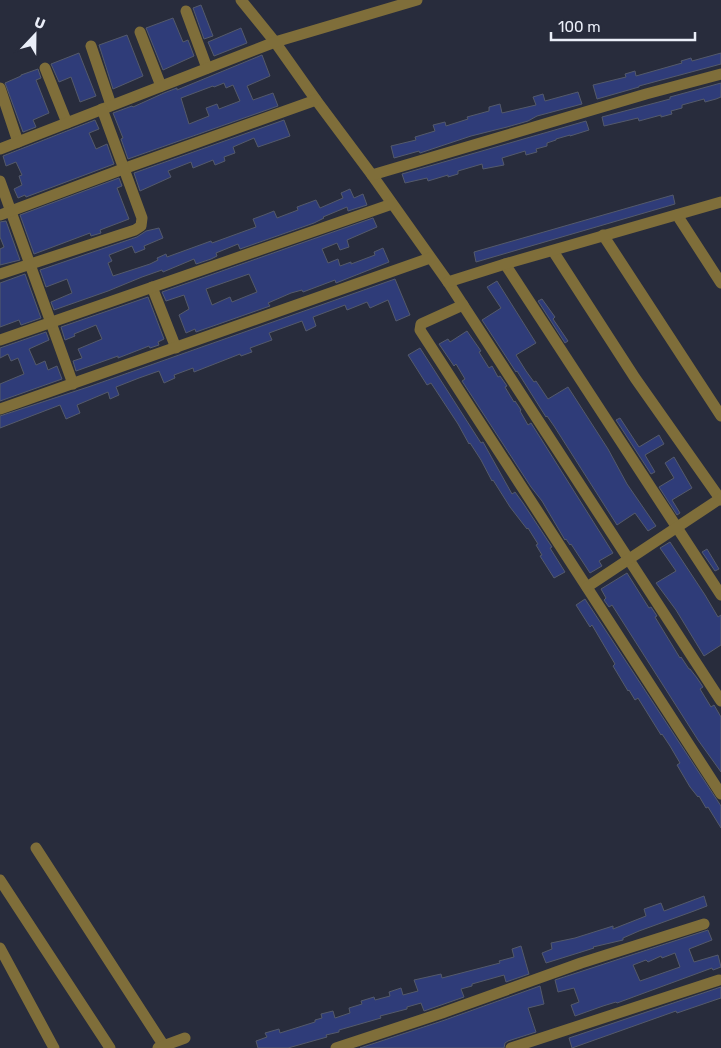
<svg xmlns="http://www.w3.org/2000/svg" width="721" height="1048" font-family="Rubik,sans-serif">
	<rect width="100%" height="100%" fill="#282c3c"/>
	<!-- building -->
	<g fill="#2f3c79" stroke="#545a6b" fill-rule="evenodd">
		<path d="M 201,5 L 213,36 L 204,39 L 193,8 Z"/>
		<path d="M 173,18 L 183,42 L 188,40 L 194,56 L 163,70 L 146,28 Z"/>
		<path d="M 241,28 L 247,43 L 214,56 L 208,42 Z"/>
		<path d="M 127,35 L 143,76 L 113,89 L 99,45 Z"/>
		<path d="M 79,53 L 96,96 L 80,102 L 71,77 L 59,82 L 51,64 Z"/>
		<path d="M 721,53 L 721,64 L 639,86 L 639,87 L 597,99 L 593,85 L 626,77 L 625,74 L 635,71 L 636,76 L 682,63 L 681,61 L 691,58 L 692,61 Z"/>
		<path d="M 262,55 L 270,76 L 247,86 L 253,100 L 273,93 L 278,106 L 128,159 L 121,139 L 123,138 L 113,113 L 132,106 L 133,107 L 164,93 L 177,88 L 177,90 ZM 224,83 L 226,88 L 233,85 L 240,101 L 219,109 L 217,104 L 206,108 L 209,116 L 189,124 L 181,98 L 213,86 L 214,87 Z"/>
		<path d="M 38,69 L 41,78 L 36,80 L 49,113 L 33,120 L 36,127 L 23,132 L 5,83 L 21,76 L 21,75 Z"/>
		<path d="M 721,83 L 721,97 L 716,99 L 705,102 L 704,99 L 682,105 L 682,108 L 671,111 L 672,114 L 661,117 L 661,115 L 639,121 L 638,118 L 604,126 L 602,117 L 670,99 L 670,97 Z"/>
		<path d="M 578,92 L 582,104 L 537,116 L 528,121 L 507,127 L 471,136 L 420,153 L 419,151 L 394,158 L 391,146 L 416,140 L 415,137 L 435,131 L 433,125 L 445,122 L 446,126 L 468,119 L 467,117 L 489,111 L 489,107 L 500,104 L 502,113 L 536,105 L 533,97 L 543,94 L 545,101 Z"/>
		<path d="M 95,120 L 99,129 L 89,133 L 96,149 L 107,144 L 114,164 L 26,197 L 25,195 L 18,198 L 14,189 L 22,185 L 19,176 L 22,175 L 16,162 L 6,166 L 3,156 Z"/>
		<path d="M 284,120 L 290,136 L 258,147 L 254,138 L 233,147 L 235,153 L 224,157 L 225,161 L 215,165 L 213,160 L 193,168 L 191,162 L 168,171 L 171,177 L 140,191 L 134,173 Z"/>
		<path d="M 586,121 L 589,130 L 570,136 L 570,135 L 556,139 L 556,140 L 547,143 L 547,146 L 536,149 L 537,152 L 526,155 L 525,151 L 502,158 L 504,165 L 483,169 L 482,164 L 458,171 L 458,174 L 448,177 L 448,175 L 428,181 L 427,178 L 405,183 L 402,174 Z"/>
		<path d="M 119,178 L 122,186 L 117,188 L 129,219 L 100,230 L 101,233 L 91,236 L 90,233 L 34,254 L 20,215 Z"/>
		<path d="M 350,189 L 354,198 L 363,194 L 367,205 L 348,211 L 347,207 L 323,217 L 324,218 L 314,223 L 240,249 L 238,244 L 216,253 L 217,256 L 211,259 L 196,264 L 194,259 L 163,272 L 162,270 L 142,277 L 108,291 L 54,310 L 51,302 L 72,293 L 67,279 L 46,287 L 40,270 L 137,237 L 146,231 L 159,228 L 163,238 L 144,246 L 145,249 L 135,253 L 132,246 L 109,255 L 112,261 L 108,263 L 113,276 L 150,264 L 158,260 L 157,258 L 166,254 L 167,257 L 211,241 L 212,243 L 256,227 L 253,219 L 264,215 L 274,211 L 277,218 L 298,210 L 297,207 L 316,200 L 320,208 L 343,198 L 341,193 Z"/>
		<path d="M 673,195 L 675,204 L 476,262 L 474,252 Z"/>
		<path d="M 373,218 L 377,227 L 347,240 L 349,247 L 340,250 L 337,243 L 322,249 L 328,263 L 338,259 L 340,266 L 351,262 L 351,264 L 375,255 L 374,252 L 383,248 L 389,262 L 336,283 L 335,280 L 303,292 L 302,290 L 291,293 L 268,303 L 270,306 L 196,332 L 195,329 L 186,333 L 179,315 L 189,309 L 184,295 L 166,301 L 162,292 ZM 249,274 L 257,292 L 232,302 L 230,297 L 212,305 L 206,289 Z"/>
		<path d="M 6,221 L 20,260 L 0,265 L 0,249 L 4,247 L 0,237 L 0,222 Z"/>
		<path d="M 25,274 L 41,318 L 21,325 L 19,320 L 0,327 L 0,283 Z"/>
		<path d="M 395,279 L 410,315 L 396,321 L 388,300 L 370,308 L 367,302 L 347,310 L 345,305 L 313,317 L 316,326 L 306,331 L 302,321 L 269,333 L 272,340 L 250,348 L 252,352 L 241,356 L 240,354 L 194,372 L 193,368 L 174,375 L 175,378 L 164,383 L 159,371 L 139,378 L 116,387 L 119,395 L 110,399 L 108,392 L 77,405 L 80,413 L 66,419 L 60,405 L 0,428 L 0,416 L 91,386 Z"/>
		<path d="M 497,281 L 536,343 L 516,355 L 526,371 L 534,382 L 536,381 L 548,399 L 568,387 L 608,449 L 627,484 L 656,526 L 648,531 L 635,513 L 617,525 L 554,426 L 547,416 L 546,417 L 517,371 L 516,372 L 482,320 L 501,308 L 487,287 Z"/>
		<path d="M 148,297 L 164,339 L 158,342 L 159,345 L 150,348 L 149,346 L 118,358 L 118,356 L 76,371 L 73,361 L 82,358 L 78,349 L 102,339 L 96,325 L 74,334 L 75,336 L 65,340 L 61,327 Z"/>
		<path d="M 542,299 L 555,317 L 553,319 L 568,341 L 565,343 L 538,301 Z"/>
		<path d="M 467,331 L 481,351 L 479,352 L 489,368 L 492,366 L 498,377 L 500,376 L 507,386 L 505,387 L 514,402 L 515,401 L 521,410 L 520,411 L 528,425 L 531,423 L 613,553 L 599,561 L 602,566 L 590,573 L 571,544 L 570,545 L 566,539 L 565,540 L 542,501 L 531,487 L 462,381 L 465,379 L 456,364 L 454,366 L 439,344 L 448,339 L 450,342 Z"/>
		<path d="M 46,332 L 49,340 L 29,349 L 36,365 L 45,361 L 48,370 L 57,366 L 62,379 L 0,401 L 0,384 L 24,374 L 18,358 L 11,361 L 8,354 L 0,358 L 0,348 Z"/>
		<path d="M 420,348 L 481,443 L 483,442 L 512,494 L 515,492 L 523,503 L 552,547 L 550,548 L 565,572 L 554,578 L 540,556 L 542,555 L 536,545 L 538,544 L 528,528 L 527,529 L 510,507 L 493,480 L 492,481 L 481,460 L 470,443 L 469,444 L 458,424 L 431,383 L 427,385 L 408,355 Z"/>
		<path d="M 620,418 L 639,447 L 659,435 L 664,444 L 645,455 L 655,472 L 651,474 L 616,420 Z"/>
		<path d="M 674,457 L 692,488 L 672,500 L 680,513 L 677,515 L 659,487 L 674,478 L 665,463 Z"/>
		<path d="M 670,542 L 705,595 L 718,617 L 721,615 L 721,645 L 704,656 L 676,610 L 656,583 L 676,571 L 660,548 Z"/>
		<path d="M 707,549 L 719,569 L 715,571 L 702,552 Z"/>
		<path d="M 627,573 L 649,608 L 651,607 L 657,616 L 655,617 L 680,658 L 681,657 L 689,669 L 690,669 L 697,678 L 703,687 L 700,689 L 711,707 L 714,705 L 721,717 L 721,772 L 698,740 L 612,605 L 609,607 L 604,600 L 606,598 L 601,589 Z"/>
		<path d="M 585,599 L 721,806 L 721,828 L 708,807 L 706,808 L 699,796 L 698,797 L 690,787 L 677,765 L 680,763 L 670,746 L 662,734 L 661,735 L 638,698 L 635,700 L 629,690 L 628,691 L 613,666 L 615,664 L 592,625 L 590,627 L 576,605 Z"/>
		<path d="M 704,896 L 707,906 L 694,911 L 639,931 L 623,938 L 623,940 L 593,947 L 594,948 L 546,963 L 542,953 L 552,949 L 551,943 L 575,938 L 613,926 L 613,929 L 646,916 L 644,909 L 661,903 L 664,911 Z"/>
		<path d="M 708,930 L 712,940 L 689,949 L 694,962 L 718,955 L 721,967 L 713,970 L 712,968 L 617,1003 L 616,1002 L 603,1006 L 575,1016 L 571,1005 L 579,1002 L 574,988 L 558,992 L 555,980 ZM 675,953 L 680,967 L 640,981 L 633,965 L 646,960 L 648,962 L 661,956 L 662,958 Z"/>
		<path d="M 521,946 L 529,974 L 506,982 L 504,975 L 472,984 L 472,986 L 461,989 L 464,997 L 424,1011 L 421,1003 L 407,1007 L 407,1009 L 380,1016 L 381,1018 L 339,1030 L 339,1032 L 326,1035 L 327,1037 L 288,1048 L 258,1048 L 256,1041 L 267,1037 L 265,1033 L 279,1029 L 280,1033 L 315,1022 L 315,1020 L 322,1018 L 321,1014 L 333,1011 L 335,1018 L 350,1013 L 349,1008 L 362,1004 L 361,1001 L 374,997 L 375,1000 L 390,996 L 389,992 L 401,988 L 403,995 L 418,991 L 414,980 L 441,974 L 442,978 L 500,963 L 499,961 L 514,957 L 512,949 Z"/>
		<path d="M 540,986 L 544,1004 L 528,1008 L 536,1032 L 508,1041 L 505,1043 L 504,1048 L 360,1048 L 445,1020 Z"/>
		<path d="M 721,987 L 721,998 L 715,1000 L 677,1013 L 676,1011 L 572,1048 L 569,1038 Z"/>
	</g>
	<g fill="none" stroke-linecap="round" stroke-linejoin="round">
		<!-- minor -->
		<g stroke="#7f6e3a" stroke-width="11">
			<path d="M 241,0 L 275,42 L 316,100 L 372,175 L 448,282 L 721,701"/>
			<path d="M 186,11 L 207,68"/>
			<path d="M 140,32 L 161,86"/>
			<path d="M 91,46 L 111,105"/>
			<path d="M 45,68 L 67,123"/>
			<path d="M 0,88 L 18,142"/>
			<path d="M 0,149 L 275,42 L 417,0"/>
			<path d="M 372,175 L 646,94 L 721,74"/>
			<path d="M 0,181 L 73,384"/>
			<path d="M 0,215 L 123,169 L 316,100"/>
			<path d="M 677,215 L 721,283"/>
			<path d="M 603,235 L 721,416"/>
			<path d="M 553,251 L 635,378 L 721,500"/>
			<path d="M 505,264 L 721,595"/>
			<path d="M 0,274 L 135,230 L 141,226 L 142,218 L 102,109"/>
			<path d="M 448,282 L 505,264 L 721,202"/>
			<path d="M 152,287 L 176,348"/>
			<path d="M 463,305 L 421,324 L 420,330 L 721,794"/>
			<path d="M 0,340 L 392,204"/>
			<path d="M 0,409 L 430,258"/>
			<path d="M 587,587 L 721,498"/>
			<path d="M 36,848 L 164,1046"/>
			<path d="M 0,880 L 110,1048"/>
			<path d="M 0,948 L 54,1048"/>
			<path d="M 158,1048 L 185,1038"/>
			<path d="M 336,1048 L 442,1013 L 581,963 L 704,924"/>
			<path d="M 511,1048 L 719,980"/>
		</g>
	</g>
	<!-- north arrow -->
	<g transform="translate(35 35) rotate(22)" stroke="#282c3c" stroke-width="4" paint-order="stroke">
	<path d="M0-4L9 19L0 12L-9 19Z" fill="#eaeef8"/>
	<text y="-8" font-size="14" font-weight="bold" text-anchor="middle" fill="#eaeef8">U</text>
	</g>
	<!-- scale -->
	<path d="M551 32v8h144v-8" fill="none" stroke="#eaeef8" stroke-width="2.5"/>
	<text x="558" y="32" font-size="15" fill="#eaeef8" stroke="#282c3c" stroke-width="4" paint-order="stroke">100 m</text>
</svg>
